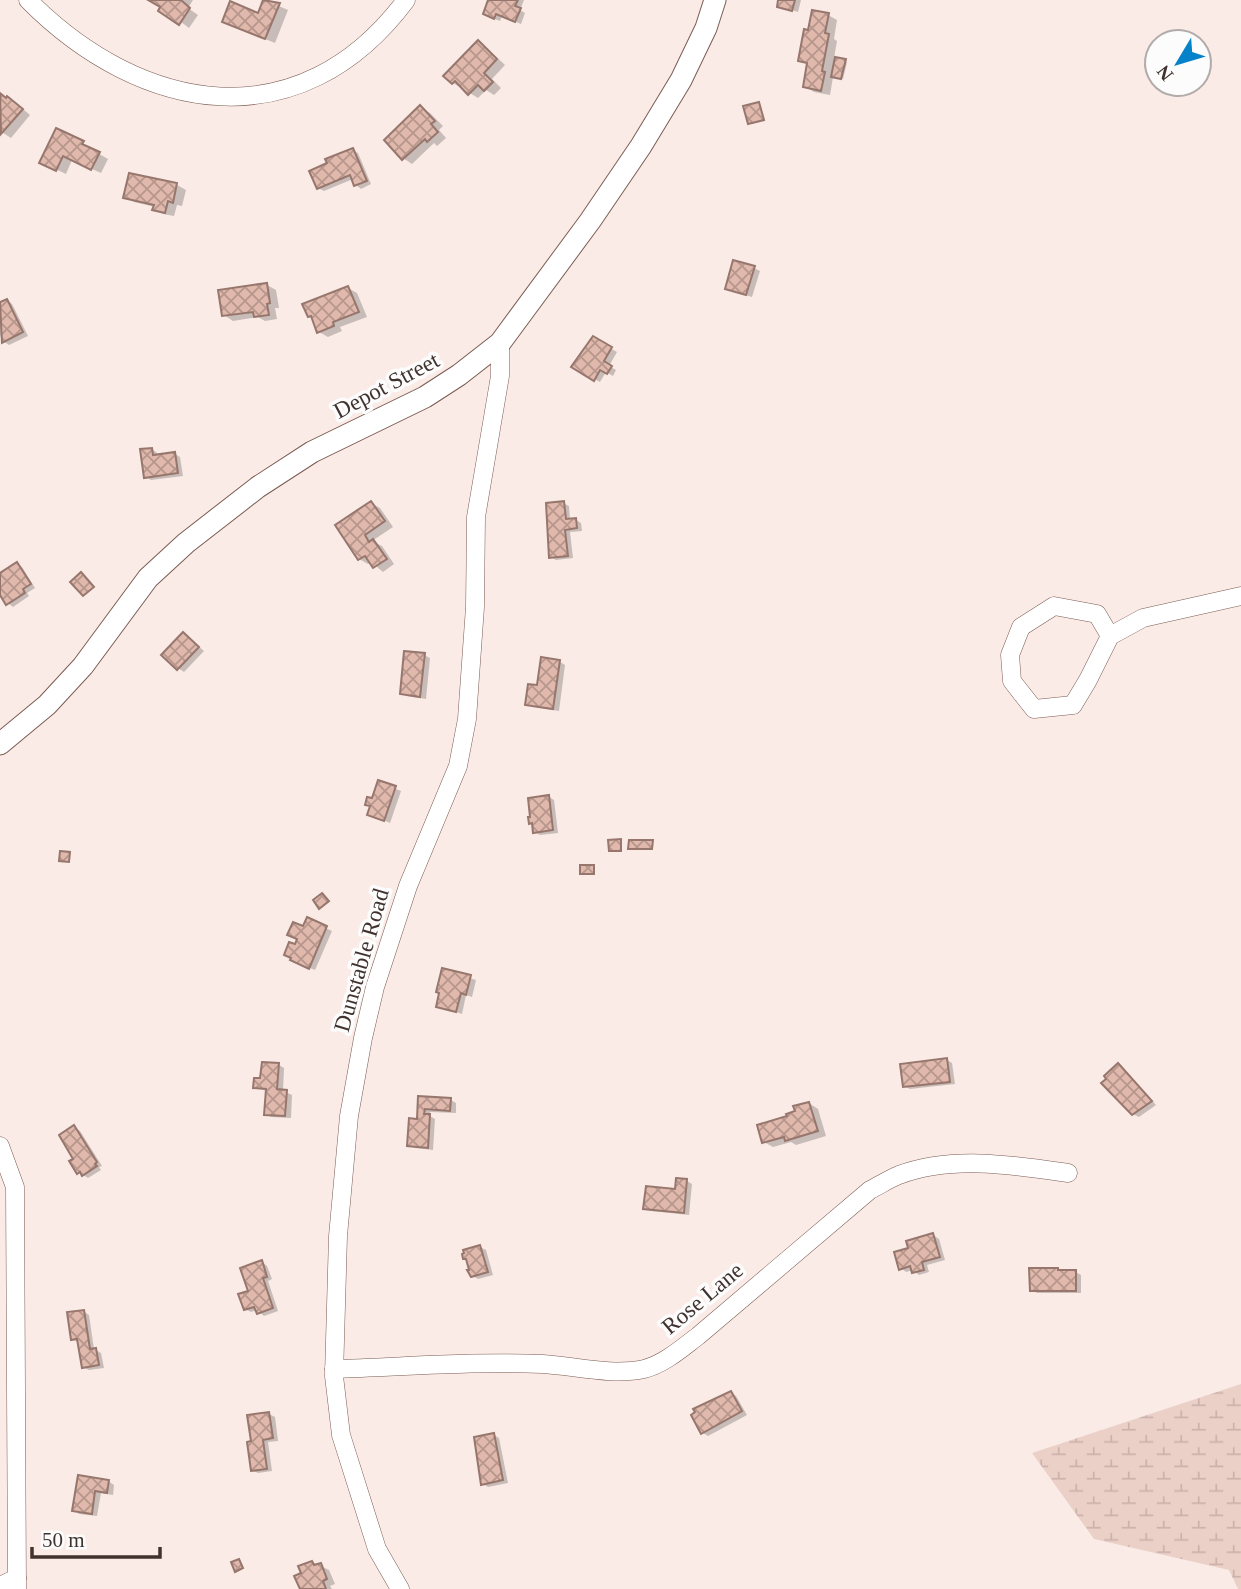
<svg xmlns="http://www.w3.org/2000/svg" width="1241" height="1589" font-family="'Times New Roman',serif">
	<defs>
		<pattern id="wetland-marsh" width="20" height="14" patternUnits="userSpaceOnUse" patternTransform="scale(1.75)"><rect width="20" height="14" fill="#ebd0c8"/><path d="M1 5h8M5 5V1M11 12h8M15 12V8" fill="none" stroke="#cbb3ac"/></pattern>
		<pattern id="building-cross-hatch" width="8" height="8" patternUnits="userSpaceOnUse" patternTransform="scale(1.75)"><rect width="8" height="8" fill="#e0b8ac"/><path d="M0 0l8 8M0 8l8-8" fill="none" stroke="#b7968c"/></pattern>
	</defs>
	<rect width="100%" height="100%" fill="#faebe7"/>
	<!-- wetland -->
	<path fill="url(#wetland-marsh)" d="M 1241,1384 L 1241,1589 L 1238,1589 L 1229,1570 L 1094,1539 L 1032,1453 Z"/>
	<!-- shadow -->
	<g fill="#0003">
		<path d="M 152,0 L 193,0 L 188,8 L 198,15 L 189,28 Z"/>
		<path d="M 265,0 L 288,10 L 275,43 L 233,26 L 259,15 Z"/>
		<path d="M 490,0 L 524,0 L 520,10 L 525,13 L 521,24 L 502,16 L 500,21 L 490,17 Z"/>
		<path d="M 780,0 L 801,0 L 798,12 L 779,6 Z"/>
		<path d="M 828,15 L 837,20 L 834,39 L 837,41 L 834,58 L 847,62 L 843,79 L 833,77 L 830,95 L 814,92 L 805,86 L 809,65 L 800,60 L 809,32 Z"/>
		<path d="M 478,43 L 487,48 L 505,65 L 492,79 L 501,88 L 494,95 L 486,90 L 478,98 L 453,83 Z"/>
		<path d="M 0,95 L 17,104 L 30,115 L 11,138 L 0,131 Z"/>
		<path d="M 759,103 L 765,121 L 752,124 L 750,123 Z"/>
		<path d="M 421,108 L 430,113 L 443,126 L 439,130 L 446,138 L 437,146 L 434,143 L 412,164 L 403,158 Z"/>
		<path d="M 57,130 L 108,159 L 101,173 L 72,160 L 66,174 L 51,167 Z"/>
		<path d="M 352,150 L 358,153 L 371,184 L 361,189 L 356,185 L 353,179 L 324,191 L 318,188 Z"/>
		<path d="M 130,175 L 177,185 L 186,190 L 182,206 L 177,205 L 174,216 L 163,214 L 154,209 L 155,207 L 134,202 L 125,197 Z"/>
		<path d="M 754,268 L 760,271 L 752,297 L 732,291 Z"/>
		<path d="M 267,285 L 276,290 L 279,308 L 275,308 L 277,319 L 265,321 L 258,317 L 233,321 L 224,315 Z"/>
		<path d="M 348,288 L 357,293 L 367,317 L 340,327 L 342,331 L 328,337 L 319,332 L 314,319 L 309,316 Z"/>
		<path d="M 7,300 L 12,304 L 28,336 L 9,345 L 3,341 L 0,335 L 0,304 Z"/>
		<path d="M 593,338 L 617,352 L 609,366 L 616,370 L 613,376 L 606,372 L 600,382 L 573,367 Z"/>
		<path d="M 152,449 L 157,453 L 158,456 L 175,454 L 180,457 L 183,476 L 151,480 L 146,477 Z"/>
		<path d="M 371,503 L 380,508 L 393,527 L 372,541 L 382,546 L 394,564 L 383,572 L 371,562 L 368,564 L 359,559 Z"/>
		<path d="M 563,503 L 569,506 L 570,520 L 576,520 L 581,523 L 582,531 L 570,532 L 573,558 L 556,560 L 551,557 Z"/>
		<path d="M 17,564 L 22,567 L 35,588 L 27,593 L 29,596 L 13,607 L 8,603 L 0,591 L 0,575 Z"/>
		<path d="M 184,634 L 204,651 L 184,672 L 178,668 Z"/>
		<path d="M 424,655 L 430,658 L 426,699 L 407,696 L 402,693 Z"/>
		<path d="M 560,662 L 565,665 L 559,711 L 533,707 L 527,704 Z"/>
		<path d="M 379,782 L 401,791 L 390,823 L 369,814 Z"/>
		<path d="M 549,797 L 554,800 L 558,833 L 540,835 L 535,832 L 534,825 L 530,823 Z"/>
		<path d="M 308,920 L 332,931 L 315,970 L 297,963 L 296,947 Z"/>
		<path d="M 444,970 L 476,980 L 472,997 L 466,995 L 462,1014 L 438,1006 Z"/>
		<path d="M 947,1060 L 952,1063 L 955,1084 L 910,1089 L 904,1086 Z"/>
		<path d="M 279,1065 L 284,1068 L 283,1091 L 292,1095 L 291,1118 L 271,1117 L 266,1114 L 267,1091 L 255,1087 Z"/>
		<path d="M 1119,1065 L 1124,1069 L 1156,1105 L 1139,1117 L 1133,1114 Z"/>
		<path d="M 420,1097 L 451,1100 L 456,1103 L 456,1113 L 430,1112 L 430,1116 L 435,1119 L 433,1150 L 415,1148 L 409,1145 L 418,1121 Z"/>
		<path d="M 809,1103 L 818,1109 L 826,1136 L 796,1145 L 791,1142 L 773,1147 L 764,1142 L 789,1118 Z"/>
		<path d="M 74,1127 L 80,1131 L 102,1166 L 99,1167 L 101,1170 L 88,1178 L 78,1172 Z"/>
		<path d="M 687,1181 L 692,1184 L 689,1215 L 651,1211 L 645,1208 L 677,1191 Z"/>
		<path d="M 933,1235 L 939,1239 L 945,1260 L 927,1265 L 929,1272 L 919,1275 L 913,1270 L 906,1272 L 901,1268 L 910,1249 Z"/>
		<path d="M 480,1247 L 486,1250 L 493,1275 L 478,1279 L 470,1274 Z"/>
		<path d="M 262,1262 L 267,1266 L 272,1279 L 268,1281 L 278,1311 L 264,1316 L 257,1310 L 251,1312 L 245,1309 Z"/>
		<path d="M 1058,1269 L 1063,1272 L 1076,1272 L 1081,1275 L 1081,1293 L 1037,1293 L 1032,1290 Z"/>
		<path d="M 83,1311 L 89,1315 L 94,1349 L 101,1353 L 104,1368 L 89,1370 L 83,1367 L 79,1343 L 73,1339 Z"/>
		<path d="M 731,1393 L 736,1396 L 747,1415 L 708,1436 L 703,1433 Z"/>
		<path d="M 269,1414 L 275,1417 L 278,1441 L 268,1442 L 272,1471 L 258,1473 L 252,1470 L 253,1443 Z"/>
		<path d="M 494,1435 L 499,1438 L 508,1483 L 488,1487 L 482,1483 Z"/>
		<path d="M 79,1477 L 108,1481 L 114,1485 L 113,1495 L 101,1493 L 97,1516 L 79,1514 L 74,1510 Z"/>
		<path d="M 312,1562 L 329,1570 L 335,1584 L 330,1586 L 332,1589 L 302,1589 L 303,1574 Z"/>
	</g>
	<!-- building -->
	<g fill="url(#building-cross-hatch)" stroke="#97776d" stroke-width="2">
		<path d="M 148,0 L 181,0 L 190,8 L 179,25 L 158,11 L 160,7 Z"/>
		<path d="M 263,0 L 280,3 L 265,39 L 222,22 L 230,1 L 258,13 Z"/>
		<path d="M 488,0 L 518,0 L 515,6 L 521,8 L 515,22 L 496,14 L 494,19 L 483,14 Z"/>
		<path d="M 778,0 L 795,0 L 792,11 L 777,7 Z"/>
		<path d="M 812,10 L 829,13 L 825,33 L 829,34 L 822,71 L 825,72 L 821,91 L 803,87 L 807,63 L 798,61 L 804,29 L 808,30 Z"/>
		<path d="M 478,40 L 497,59 L 484,73 L 493,82 L 484,91 L 478,85 L 468,95 L 455,81 L 452,84 L 443,76 Z"/>
		<path d="M 835,57 L 846,59 L 841,79 L 831,77 Z"/>
		<path d="M 0,93 L 6,98 L 7,96 L 23,109 L 1,134 Z"/>
		<path d="M 759,102 L 764,120 L 748,124 L 743,106 Z"/>
		<path d="M 420,105 L 435,121 L 431,124 L 438,132 L 427,142 L 425,139 L 402,160 L 384,140 Z"/>
		<path d="M 56,128 L 84,141 L 82,144 L 100,152 L 91,170 L 63,156 L 56,171 L 39,163 Z"/>
		<path d="M 353,148 L 367,181 L 354,186 L 350,175 L 317,189 L 309,171 L 327,163 L 325,159 Z"/>
		<path d="M 129,173 L 177,183 L 173,203 L 168,201 L 165,213 L 152,210 L 154,205 L 123,198 Z"/>
		<path d="M 733,260 L 755,266 L 746,295 L 725,289 Z"/>
		<path d="M 267,283 L 270,303 L 267,304 L 269,315 L 254,317 L 253,312 L 222,316 L 218,290 Z"/>
		<path d="M 348,286 L 359,312 L 333,322 L 334,326 L 317,333 L 311,316 L 308,317 L 302,304 Z"/>
		<path d="M 7,299 L 23,332 L 2,343 L 0,302 Z"/>
		<path d="M 593,336 L 612,347 L 604,361 L 612,366 L 607,374 L 600,370 L 594,381 L 571,367 Z"/>
		<path d="M 152,448 L 153,455 L 175,452 L 178,473 L 144,478 L 140,449 Z"/>
		<path d="M 371,501 L 385,521 L 365,535 L 369,542 L 373,539 L 387,559 L 373,568 L 365,556 L 358,560 L 335,525 Z"/>
		<path d="M 564,501 L 566,519 L 576,518 L 577,528 L 565,530 L 568,556 L 549,558 L 546,503 Z"/>
		<path d="M 17,562 L 31,584 L 23,589 L 25,593 L 6,605 L 0,595 L 0,573 Z"/>
		<path d="M 81,572 L 94,587 L 83,596 L 70,582 Z"/>
		<path d="M 183,632 L 199,647 L 177,670 L 161,655 Z"/>
		<path d="M 404,651 L 425,653 L 420,697 L 400,694 Z"/>
		<path d="M 541,657 L 560,660 L 553,709 L 525,705 L 528,684 L 537,685 Z"/>
		<path d="M 378,780 L 396,786 L 384,821 L 367,815 L 370,806 L 365,805 L 367,797 L 372,798 Z"/>
		<path d="M 549,795 L 553,830 L 533,833 L 532,823 L 529,824 L 528,817 L 530,817 L 528,798 Z"/>
		<path d="M 621,839 L 621,851 L 609,851 L 608,840 Z"/>
		<path d="M 629,840 L 653,840 L 652,849 L 628,849 Z"/>
		<path d="M 60,851 L 70,852 L 69,862 L 59,861 Z"/>
		<rect x="580" y="865" width="14" height="9"/>
		<path d="M 322,893 L 329,901 L 319,909 L 313,900 Z"/>
		<path d="M 307,917 L 327,926 L 309,969 L 290,960 L 291,958 L 284,955 L 289,942 L 295,944 L 297,939 L 287,935 L 293,922 L 303,926 Z"/>
		<path d="M 442,968 L 471,975 L 466,995 L 461,993 L 456,1012 L 436,1007 L 439,993 L 436,992 Z"/>
		<path d="M 947,1058 L 950,1082 L 903,1087 L 900,1064 Z"/>
		<path d="M 262,1062 L 279,1063 L 277,1089 L 287,1090 L 285,1116 L 264,1115 L 266,1089 L 253,1088 L 254,1078 L 260,1078 Z"/>
		<path d="M 1118,1063 L 1152,1101 L 1132,1115 L 1101,1083 L 1106,1079 L 1104,1076 Z"/>
		<path d="M 418,1096 L 451,1098 L 450,1111 L 425,1109 L 424,1114 L 430,1114 L 428,1148 L 407,1146 L 409,1118 L 417,1119 Z"/>
		<path d="M 809,1102 L 818,1131 L 785,1141 L 784,1137 L 762,1143 L 757,1125 L 787,1116 L 786,1114 L 795,1111 L 793,1106 Z"/>
		<path d="M 74,1125 L 97,1162 L 95,1164 L 97,1166 L 82,1176 L 80,1172 L 77,1174 L 69,1161 L 73,1159 L 59,1135 Z"/>
		<path d="M 676,1178 L 687,1179 L 684,1213 L 643,1209 L 646,1186 L 675,1189 Z"/>
		<path d="M 933,1233 L 940,1257 L 922,1262 L 924,1270 L 912,1273 L 910,1266 L 899,1270 L 894,1252 L 908,1248 L 906,1241 Z"/>
		<path d="M 480,1245 L 488,1272 L 471,1277 L 467,1270 L 469,1270 L 466,1259 L 463,1259 L 462,1254 L 464,1253 L 463,1250 Z"/>
		<path d="M 262,1260 L 267,1277 L 263,1278 L 273,1308 L 257,1314 L 254,1307 L 244,1310 L 238,1294 L 248,1291 L 240,1268 Z"/>
		<path d="M 1029,1268 L 1058,1268 L 1058,1270 L 1076,1270 L 1076,1291 L 1030,1291 Z"/>
		<path d="M 84,1310 L 90,1349 L 96,1348 L 99,1365 L 82,1368 L 77,1339 L 71,1340 L 67,1312 Z"/>
		<path d="M 731,1391 L 742,1411 L 701,1434 L 691,1415 L 695,1412 L 693,1409 Z"/>
		<path d="M 269,1412 L 273,1438 L 263,1440 L 267,1469 L 251,1471 L 247,1442 L 251,1441 L 247,1415 Z"/>
		<path d="M 494,1433 L 503,1480 L 481,1485 L 474,1437 Z"/>
		<path d="M 78,1475 L 109,1480 L 107,1493 L 95,1491 L 92,1514 L 72,1511 Z"/>
		<path d="M 239,1559 L 243,1568 L 235,1572 L 231,1562 Z"/>
		<path d="M 312,1561 L 314,1565 L 321,1563 L 327,1579 L 323,1581 L 326,1589 L 300,1589 L 294,1576 L 301,1573 L 298,1566 Z"/>
	</g>
	<g fill="none" stroke-linecap="round" stroke-linejoin="round">
		<defs>
			<g id="minor">
				<path d="M 28,0 C 142,115 300,142 406,0"/>
				<path d="M 1110,636 L 1097,614 L 1054,606 L 1021,627 L 1010,655 L 1012,681 L 1034,709 L 1073,705 L 1088,680 L 1110,636 L 1143,618 L 1241,596"/>
				<path d="M 0,1146 L 15,1187 L 17,1589"/>
				<path d="M 334,1369 C 404,1367 473,1361 543,1364 C 575,1366 612,1376 644,1369 C 664,1364 682,1348 698,1336 L 870,1190 C 880,1185 889,1179 899,1175 C 953,1155 1013,1165 1068,1173"/>
				<path d="M 0,1586 L 17,1578"/>
				<path d="M 400,1589 L 377,1549 L 341,1435 L 334,1376 L 338,1236 L 349,1116 L 363,1038 L 375,987 L 408,886 L 458,766 L 467,719 L 475,607 L 476,517 L 500,376 L 500,343"/>
			</g>
			<path id="major" d="M 0,744 L 47,705 L 83,666 L 148,578 L 186,543 L 258,487 L 312,452 L 425,397 L 459,375 L 500,343 L 590,221 L 641,146 L 681,80 L 706,28 L 715,0"/>
		</defs>
		<!-- minor casing -->
		<use href="#minor" stroke="#7b5c52" stroke-width="19"/>
		<!-- major casing -->
		<use href="#major" stroke="#7b5c52" stroke-width="23"/>
		<!-- minor -->
		<use href="#minor" stroke="#fff" stroke-width="18"/>
		<!-- major -->
		<use href="#major" stroke="#fff" stroke-width="21"/>
	</g>
	<g text-anchor="middle" stroke-width="7" stroke-linejoin="round" paint-order="stroke">
		<!-- street labels -->
		<g font-size="23" fill="#40322e" stroke="#fcfcfc">
			<text transform="translate(386 385) rotate(-28)" y="8">Depot Street</text>
			<text transform="translate(361 960) rotate(-74)" y="8">Dunstable Road</text>
			<text transform="translate(702 1298) rotate(-40)" y="8">Rose Lane</text>
		</g>
	</g>
	<!-- north arrow -->
	<g transform="translate(1178 63) rotate(232)"><circle r="33" fill="#fcfcfc" stroke="#b1abaa" stroke-width="2"/>
	<path d="M0-5L12 26L0 18L-12 26Z" fill="#0582ca"/>
	<text y="-10" font-size="19" font-weight="bold" text-anchor="middle" fill="#40322e">N</text>
	</g>
	<!-- scale -->
	<path d="M32 1547v10h128v-10" fill="none" stroke="#40322e" stroke-width="3.5"/>
	<text x="42" y="1547" font-size="21" fill="#40322e" stroke="#fcfcfc" stroke-width="5" paint-order="stroke">50 m</text>
</svg>
